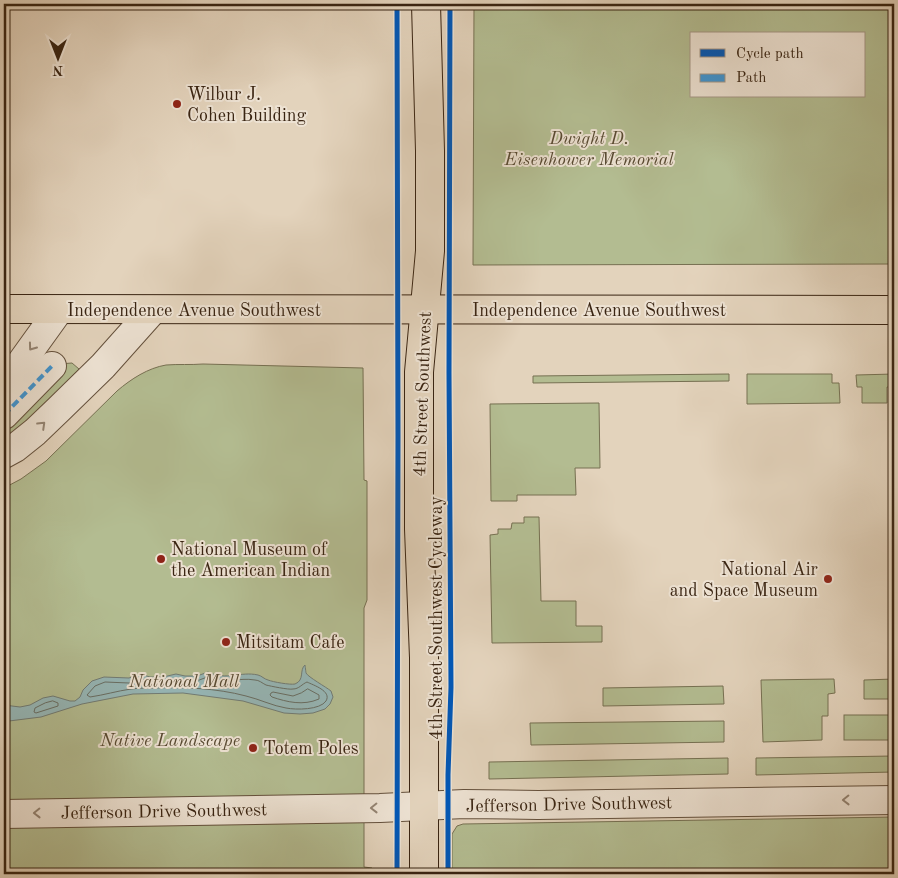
<svg xmlns="http://www.w3.org/2000/svg" width="898" height="878" font-family="'Old Standard TT',serif">
	<rect width="100%" height="100%" fill="#e3d3bc"/>
	<filter id="stains"><feTurbulence type="fractalNoise" baseFrequency=".004" numOctaves="4"/><feColorMatrix values="0 0 0 0 .2 0 0 0 0 .09 0 0 0 0 .02 0 0 0 .5 -.17"/></filter>
	<radialGradient id="worn" r=".72"><stop offset=".6" stop-color="#630" stop-opacity="0"/><stop offset="1" stop-color="#630" stop-opacity=".3"/></radialGradient>
	<!-- green -->
	<g fill="#b3bc91" stroke="#767052" fill-rule="evenodd">
		<path d="M 474,4 L 894,4 L 894,264 L 473,265 ZM 692,34 L 864,34 L 864,96 L 692,96 Z"/>
		<path d="M 72,363 L 79,369 L 27,421 L 4,439 L 4,419 L 59,364 Z"/>
		<path d="M 203,364 L 363,368 L 364,480 L 367,481 L 367,600 L 364,608 L 364,867 L 372,868 L 372,874 L 4,874 L 4,488 L 21,479 L 46,461 L 117,391 C 131,379 148,368 166,365 C 178,364 191,365 203,364 Z"/>
		<path d="M 729,374 L 729,381 L 533,383 L 533,376 Z"/>
		<path d="M 747,374 L 832,374 L 832,383 L 839,383 L 840,403 L 747,404 Z"/>
		<path d="M 894,374 L 894,387 L 887,387 L 887,403 L 862,403 L 862,387 L 857,387 L 856,375 Z"/>
		<path d="M 599,403 L 600,468 L 575,468 L 576,495 L 517,495 L 517,501 L 491,501 L 490,404 Z"/>
		<path d="M 524,517 L 539,517 L 541,601 L 576,601 L 576,626 L 602,626 L 602,642 L 492,643 L 490,535 L 498,534 L 498,529 L 511,529 L 512,523 L 524,523 Z"/>
		<path d="M 834,679 L 835,693 L 828,694 L 828,716 L 822,716 L 822,740 L 763,742 L 761,680 Z"/>
		<path d="M 894,679 L 894,699 L 864,699 L 864,680 Z"/>
		<path d="M 723,686 L 724,704 L 603,706 L 603,688 Z"/>
		<rect x="844" y="715" width="50" height="25"/>
		<path d="M 724,721 L 724,742 L 531,745 L 530,723 Z"/>
		<path d="M 894,756 L 894,772 L 756,775 L 756,758 Z"/>
		<path d="M 728,758 L 728,774 L 489,779 L 489,762 Z"/>
		<path d="M 894,817 L 894,874 L 452,874 L 452,834 L 457,826 L 463,824 Z"/>
	</g>
	<!-- water -->
	<path fill="#96b7b7" stroke="#717c75" d="M 305,665 C 305,665 306,673 306,673 C 308,677 326,687 331,691 L 333,697 L 330,704 L 325,709 L 313,713 L 300,714 L 284,713 L 243,701 L 183,693 L 133,694 L 82,704 L 41,717 L 9,721 L 4,719 L 4,705 L 20,707 L 30,705 L 43,698 L 53,696 L 70,701 L 75,701 L 80,697 L 83,690 L 92,681 L 104,677 L 129,678 L 140,674 L 150,677 L 163,677 L 176,674 L 185,676 L 197,676 L 208,672 C 227,681 240,671 258,675 C 262,676 264,679 268,680 C 273,682 290,685 295,684 C 305,680 299,670 305,665 Z"/>
	<g fill="none" stroke-linecap="round" stroke-linejoin="round">
		<!-- shore -->
		<g stroke="#686e64" stroke-width="1">
			<path d="M 208,677 C 226,685 238,677 255,680 C 259,680 262,683 266,685 C 270,686 289,690 293,689 C 299,689 302,684 307,682 C 313,685 332,691 326,701 C 320,710 296,710 286,708 C 273,706 259,699 246,696 C 216,688 184,687 154,688 C 147,688 139,688 131,689 C 117,691 104,695 90,697 L 87,695 L 95,686 L 105,682 L 129,683 L 140,679 L 150,682 L 164,682 L 176,679 L 185,681 L 199,680 Z"/>
			<path d="M 308,689 L 319,695 L 319,699 C 303,706 287,702 272,697 L 270,695 L 271,693 L 273,692 L 293,696 L 301,693 Z"/>
			<path d="M 53,701 L 58,703 L 58,706 L 36,713 L 34,712 L 35,708 L 45,703 Z"/>
		</g>
		<defs>
			<g id="minor">
				<path d="M 4,384 L 18,367 L 59,310"/>
				<path d="M 4,415 L 52,366"/>
				<path d="M 4,454 L 15,448 L 35,432 L 59,409 L 103,366 L 153,310"/>
				<path d="M 4,814 L 380,808 L 464,804 L 538,805 L 894,800"/>
			</g>
			<g id="major">
				<path d="M 4,309 L 894,310"/>
				<path d="M 424,874 L 424,658 L 419,529 L 419,372 L 430,251 L 430,151 L 426,4"/>
			</g>
		</defs>
		<!-- minor casing -->
		<use href="#minor" stroke="#64503c" stroke-width="30"/>
		<!-- major casing -->
		<use href="#major" stroke="#392412" stroke-width="30"/>
		<!-- minor -->
		<use href="#minor" stroke="#ede2d3" stroke-width="28"/>
		<!-- major -->
		<use href="#major" stroke="#e3d3bc" stroke-width="28"/>
		<!-- quiet -->
		<path stroke="#3e95d3" stroke-width="4" stroke-dasharray="8 4" stroke-linecap="butt" d="M 4,415 L 52,366"/>
		<defs>
			<g id="cycleway">
				<path d="M 397,874 L 398,436 L 397,4"/>
				<path d="M 448,874 L 448,775 L 451,687 L 449,373 L 450,4"/>
			</g>
		</defs>
		<!-- cycleway casing -->
		<use href="#cycleway" stroke="#ede2d3" stroke-width="8"/>
		<!-- cycleway -->
		<use href="#cycleway" stroke="#0057b8" stroke-width="5"/>
	</g>
	<!-- one-way arrows -->
	<defs><path id="oneway-chevron" d="M-2-3.5L2.5 0L-2 3.5" fill="none" stroke-width="1.6" stroke-linecap="round" stroke-linejoin="round" transform="scale(1.25)"/></defs>
	<g stroke="#938372">
		<use href="#oneway-chevron" transform="translate(32 347) rotate(126)"/>
		<use href="#oneway-chevron" transform="translate(42 425) rotate(-44)"/>
		<use href="#oneway-chevron" transform="translate(846 800) rotate(179)"/>
		<use href="#oneway-chevron" transform="translate(374 808) rotate(179)"/>
		<use href="#oneway-chevron" transform="translate(37 813) rotate(179)"/>
	</g>
	<!-- markers -->
	<g fill="#8f2418" stroke="#ede2d3" stroke-width="2">
		<circle cx="177" cy="104" r="5"/>
		<circle cx="161" cy="559" r="5"/>
		<circle cx="828" cy="579" r="5"/>
		<circle cx="226" cy="642" r="5"/>
		<circle cx="253" cy="748" r="5"/>
	</g>
	<g text-anchor="middle" stroke-width="4" stroke-linejoin="round" paint-order="stroke">
		<!-- poi labels -->
		<g font-size="18" fill="#392412" stroke="#ede2d3" text-anchor="start">
			<text x="187" y="100">Wilbur J.<tspan x="187" dy="21">Cohen Building</tspan></text>
			<text x="171" y="555">National Museum of<tspan x="171" dy="21">the American Indian</tspan></text>
			<text x="818" y="575" text-anchor="end">National Air<tspan x="818" dy="21">and Space Museum</tspan></text>
			<text x="236" y="648">Mitsitam Cafe</text>
			<text x="263" y="754">Totem Poles</text>
		</g>
		<!-- park labels -->
		<g font-size="18" font-style="italic" fill="#584a32" stroke="#ede2d3">
			<text x="589" y="144">Dwight D.<tspan x="589" dy="21">Eisenhower Memorial</tspan></text>
			<text x="184" y="687">National Mall</text>
			<text x="170" y="746">Native Landscape</text>
		</g>
		<!-- street labels -->
		<g font-size="18" fill="#392412" stroke="#ede2d3">
			<text x="194" y="316">Independence Avenue Southwest</text>
			<text x="599" y="316">Independence Avenue Southwest</text>
			<text transform="translate(422 394) rotate(-88)" y="6">4th Street Southwest</text>
			<text transform="translate(436 618) rotate(-90)" y="6">4th Street Southwest Cycleway</text>
			<text transform="translate(569 804) rotate(-1)" y="6">Jefferson Drive Southwest</text>
			<text transform="translate(164 811) rotate(-1)" y="6">Jefferson Drive Southwest</text>
		</g>
	</g>
	<!-- margin -->
	<rect width="898" height="878" fill="none" stroke="#e3d3bc" stroke-width="20"/>
	<rect x="5" y="5" width="888" height="868" fill="none" stroke="#392412" stroke-width="2.5"/>
	<rect x="10" y="10" width="878" height="858" fill="none" stroke="#392412"/>
	<!-- legend -->
	<rect x="690" y="32" width="175" height="65" fill="#ede2d3" stroke="#a59686"/>
	<rect x="700" y="49" width="25" height="8" fill="#0057b8" stroke="#a59686"/>
	<text x="736" y="58" font-size="15" fill="#392412">Cycle path</text>
	<rect x="700" y="74" width="25" height="8" fill="#3e95d3" stroke="#a59686"/>
	<text x="736" y="82" font-size="15" fill="#392412">Path</text>
	<!-- north arrow -->
	<g transform="translate(58 58) rotate(180)" stroke="#ede2d3" stroke-width="4" paint-order="stroke">
	<path d="M0-4L9 19L0 12L-9 19Z" fill="#392412"/>
	<text y="-8" font-size="14" font-weight="bold" text-anchor="middle" fill="#392412">N</text>
	</g>
	<rect width="100%" height="100%" filter="url(#stains)"/>
	<rect width="100%" height="100%" fill="url(#worn)"/>
</svg>
